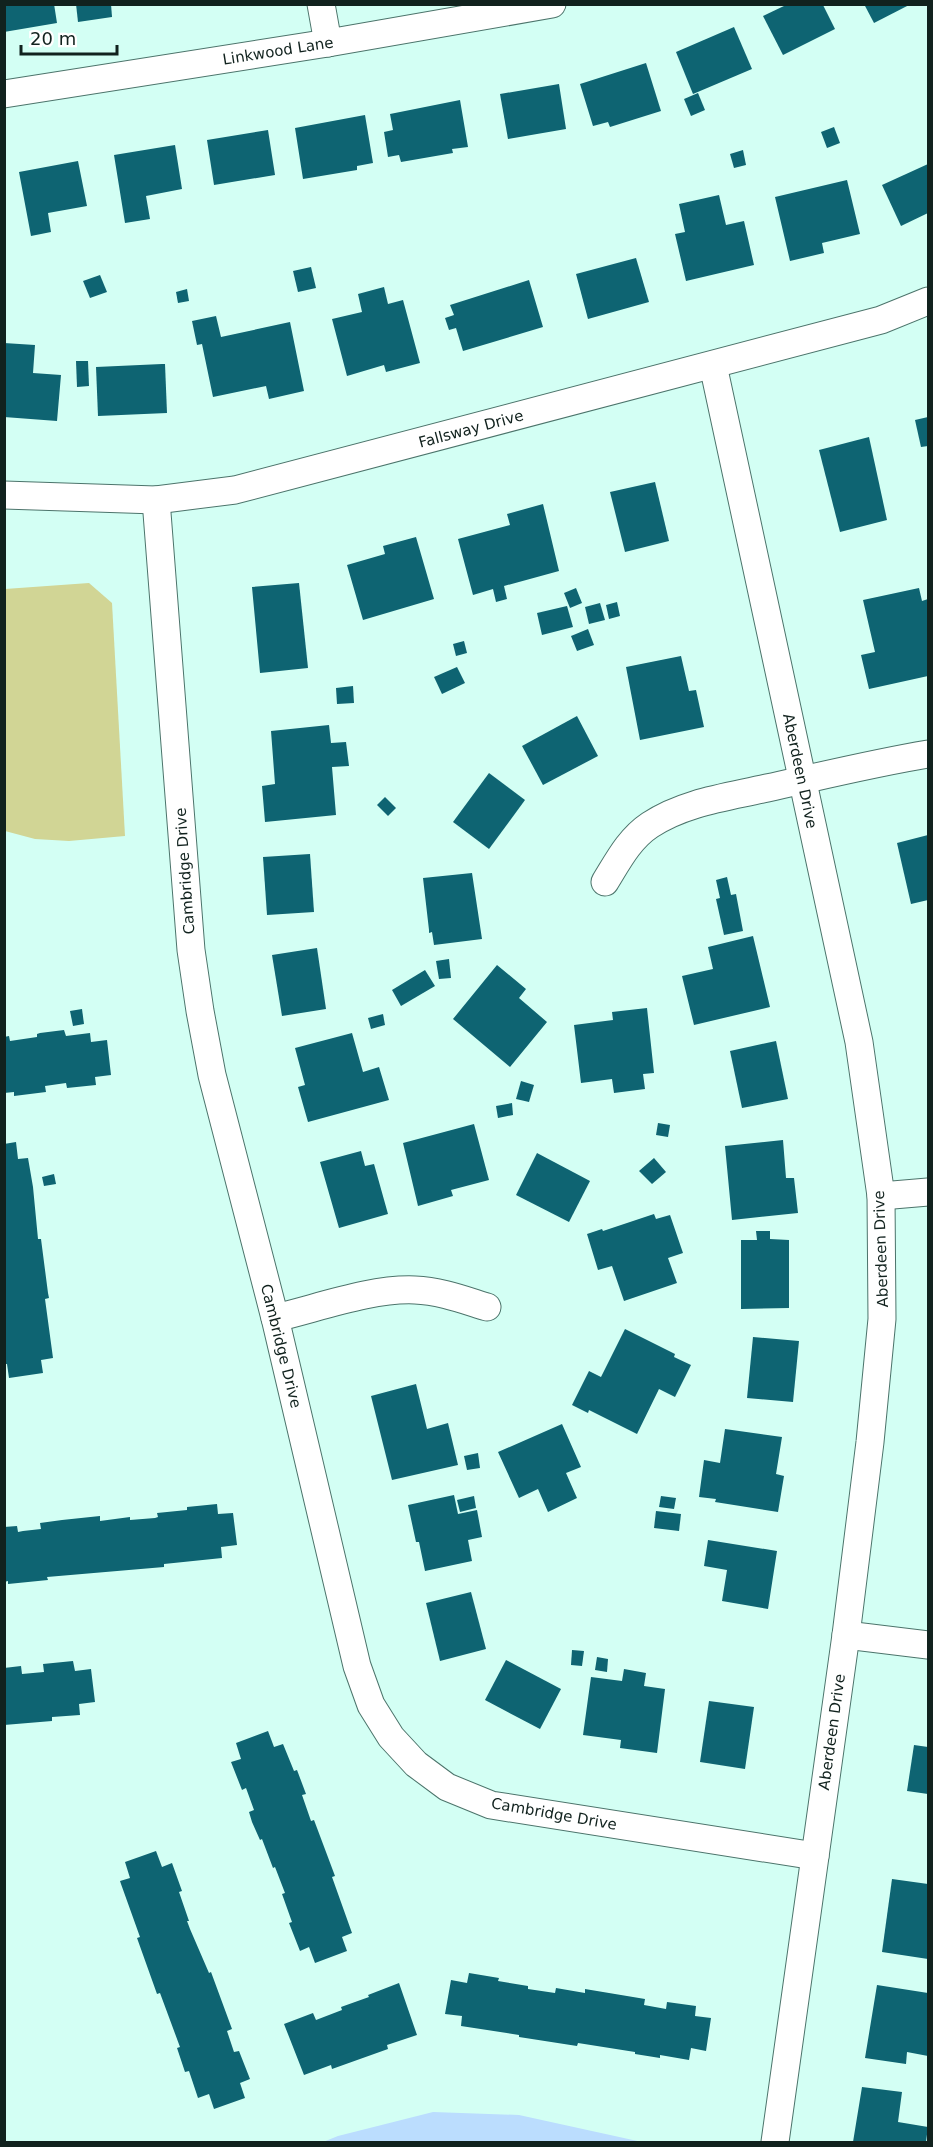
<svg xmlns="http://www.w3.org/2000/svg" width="933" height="2147" font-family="'DejaVu Sans',sans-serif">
	<rect width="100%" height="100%" fill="#d3fff4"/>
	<!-- green -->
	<path fill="#d1d595" d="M 89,583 L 112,603 L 125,836 L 69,841 L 35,839 L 5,831 L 5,589 Z"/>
	<!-- water -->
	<path fill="#bbddfe" d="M 433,2112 L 519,2115 L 642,2142 L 323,2142 L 338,2136 Z"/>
	<!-- building -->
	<g fill="#0e6472">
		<path d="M 4,4 L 54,4 L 57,23 L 4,32 Z"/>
		<path d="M 76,4 L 111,4 L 112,17 L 78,22 Z"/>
		<path d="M 864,4 L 911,4 L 874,23 Z"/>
		<path d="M 786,5 L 823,5 L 835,29 L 783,55 L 763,16 Z"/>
		<path d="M 734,27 L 752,69 L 693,94 L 676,52 Z"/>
		<path d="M 646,63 L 661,111 L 610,127 L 608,122 L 593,126 L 580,84 Z"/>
		<path d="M 559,84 L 566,129 L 508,139 L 500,94 Z"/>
		<path d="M 698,93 L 705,110 L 691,116 L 684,99 Z"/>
		<path d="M 460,100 L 468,147 L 452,149 L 453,153 L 401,162 L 399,155 L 388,157 L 384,132 L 393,130 L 390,114 Z"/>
		<path d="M 365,115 L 373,163 L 357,166 L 357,170 L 303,179 L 295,128 Z"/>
		<path d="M 834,127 L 840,143 L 827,148 L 821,132 Z"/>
		<path d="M 268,130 L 275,175 L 214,185 L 207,140 Z"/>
		<path d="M 175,145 L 182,189 L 146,196 L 150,219 L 125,223 L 114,155 Z"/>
		<path d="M 743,150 L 746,165 L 734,168 L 730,154 Z"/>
		<path d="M 78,161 L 87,206 L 48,213 L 51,232 L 31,236 L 19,172 Z"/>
		<path d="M 928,164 L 928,213 L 901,226 L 882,185 Z"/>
		<path d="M 847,180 L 860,234 L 822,243 L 824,253 L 790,261 L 775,197 Z"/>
		<path d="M 719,195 L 726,225 L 744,221 L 754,265 L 686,281 L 675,234 L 685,232 L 679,204 Z"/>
		<path d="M 636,258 L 649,302 L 588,319 L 576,274 Z"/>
		<path d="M 311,267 L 316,288 L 298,292 L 293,271 Z"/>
		<path d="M 100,275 L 107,292 L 90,298 L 83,281 Z"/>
		<path d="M 529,280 L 543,327 L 463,351 L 456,328 L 449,330 L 445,318 L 454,315 L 450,305 Z"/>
		<path d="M 384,287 L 388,304 L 403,300 L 420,363 L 386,372 L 384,365 L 347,376 L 332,319 L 362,312 L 358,294 Z"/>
		<path d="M 187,289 L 189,301 L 178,303 L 176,292 Z"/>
		<path d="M 216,316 L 221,337 L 290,322 L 304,391 L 269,399 L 266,386 L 213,397 L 202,344 L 197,345 L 192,321 Z"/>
		<path d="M 4,343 L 35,345 L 33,373 L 61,375 L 57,421 L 4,417 Z"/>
		<path d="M 76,361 L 88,361 L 89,386 L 77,387 Z"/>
		<path d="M 162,364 L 165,364 L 167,413 L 98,416 L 96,367 Z"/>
		<path d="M 928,417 L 928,446 L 921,447 L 915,420 Z"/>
		<path d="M 869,437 L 887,520 L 840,532 L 819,450 Z"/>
		<path d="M 655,482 L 669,541 L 625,552 L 610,492 Z"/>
		<path d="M 543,504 L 559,571 L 504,586 L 507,599 L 496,602 L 493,589 L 473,595 L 458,539 L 510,525 L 507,514 Z"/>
		<path d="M 416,537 L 434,599 L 363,620 L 347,565 L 385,554 L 383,546 Z"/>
		<path d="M 299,583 L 308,668 L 260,673 L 252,587 Z"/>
		<path d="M 576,588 L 582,603 L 570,608 L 564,593 Z"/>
		<path d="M 919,588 L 922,601 L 928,599 L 928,676 L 869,689 L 861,655 L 875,652 L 863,600 Z"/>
		<path d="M 617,602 L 620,616 L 609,619 L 606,605 Z"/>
		<path d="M 600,603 L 605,620 L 589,624 L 585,607 Z"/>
		<path d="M 567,606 L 573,627 L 542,635 L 537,613 Z"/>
		<path d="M 588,629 L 594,645 L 577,651 L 571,636 Z"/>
		<path d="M 464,641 L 467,653 L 456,656 L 453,644 Z"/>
		<path d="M 681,656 L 689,691 L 696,690 L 704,727 L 640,740 L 626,667 Z"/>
		<path d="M 457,667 L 465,683 L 442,694 L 434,677 Z"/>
		<path d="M 353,686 L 354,703 L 337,704 L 336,688 Z"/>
		<path d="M 577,716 L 598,756 L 543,785 L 522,746 Z"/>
		<path d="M 329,725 L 331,743 L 346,742 L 349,766 L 332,767 L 336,815 L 265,822 L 262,786 L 275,784 L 271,731 Z"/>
		<path d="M 489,773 L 525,800 L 489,849 L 453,822 Z"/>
		<path d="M 385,797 L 396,808 L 388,816 L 377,805 Z"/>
		<path d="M 928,835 L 928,900 L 911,904 L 897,843 Z"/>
		<path d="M 310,854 L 314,912 L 267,915 L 263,857 Z"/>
		<path d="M 472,873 L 482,939 L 434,945 L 432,932 L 429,933 L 429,930 L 423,878 Z"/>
		<path d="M 727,877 L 731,895 L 736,894 L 743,931 L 724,935 L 716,899 L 720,898 L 716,880 Z"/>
		<path d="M 753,936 L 770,1007 L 694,1025 L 682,976 L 713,969 L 708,947 Z"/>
		<path d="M 317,948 L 326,1009 L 282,1016 L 272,955 Z"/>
		<path d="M 449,959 L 451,978 L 439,979 L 436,961 Z"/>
		<path d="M 497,965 L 526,989 L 519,998 L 547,1022 L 510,1067 L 453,1019 Z"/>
		<path d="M 425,970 L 435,986 L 401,1006 L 392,990 Z"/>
		<path d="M 647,1008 L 654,1073 L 643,1074 L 645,1089 L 614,1093 L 612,1079 L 581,1083 L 574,1025 L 613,1020 L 612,1012 Z"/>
		<path d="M 82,1009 L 84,1024 L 73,1026 L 70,1011 Z"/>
		<path d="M 383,1014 L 385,1025 L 371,1029 L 368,1018 Z"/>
		<path d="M 64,1030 L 66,1036 L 90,1033 L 91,1042 L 107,1040 L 111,1075 L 95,1077 L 96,1085 L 67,1088 L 66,1083 L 45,1086 L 46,1092 L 14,1096 L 14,1092 L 4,1093 L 4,1037 L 9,1036 L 10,1041 L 37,1037 L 37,1034 L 40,1033 Z"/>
		<path d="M 352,1033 L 363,1072 L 379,1067 L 389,1100 L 308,1122 L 298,1087 L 305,1085 L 295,1048 Z"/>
		<path d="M 776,1041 L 788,1099 L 742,1108 L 730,1051 Z"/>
		<path d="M 521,1081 L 534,1085 L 529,1102 L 516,1099 Z"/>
		<path d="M 512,1103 L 513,1115 L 498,1118 L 496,1106 Z"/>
		<path d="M 658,1123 L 670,1125 L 668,1137 L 656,1135 Z"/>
		<path d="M 474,1124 L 489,1180 L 451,1190 L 453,1196 L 418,1206 L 403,1143 Z"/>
		<path d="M 783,1140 L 786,1178 L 794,1178 L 798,1213 L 732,1220 L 725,1146 Z"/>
		<path d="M 16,1142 L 18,1159 L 28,1158 L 33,1187 L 38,1239 L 41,1239 L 48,1293 L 49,1298 L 45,1299 L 53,1358 L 41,1360 L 43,1373 L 9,1378 L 7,1364 L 4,1364 L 4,1144 Z"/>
		<path d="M 361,1151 L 365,1166 L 374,1164 L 388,1214 L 339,1228 L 320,1162 Z"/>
		<path d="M 537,1153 L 590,1181 L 569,1222 L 516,1195 Z"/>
		<path d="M 654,1158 L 666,1172 L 652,1184 L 639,1171 Z"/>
		<path d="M 54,1174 L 56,1184 L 44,1186 L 42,1177 Z"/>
		<path d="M 654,1214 L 656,1219 L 670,1215 L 683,1253 L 668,1258 L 677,1283 L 624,1301 L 612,1266 L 598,1270 L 587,1234 L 602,1229 L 603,1231 Z"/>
		<path d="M 756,1231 L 770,1231 L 770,1239 L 789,1240 L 789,1308 L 741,1309 L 741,1240 L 757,1240 Z"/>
		<path d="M 625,1329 L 675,1354 L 674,1357 L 691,1365 L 675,1397 L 659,1389 L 637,1434 L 589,1410 L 588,1413 L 572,1405 L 589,1371 L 601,1377 Z"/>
		<path d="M 753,1337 L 799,1341 L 793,1402 L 747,1398 Z"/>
		<path d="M 416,1384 L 427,1429 L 448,1423 L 458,1465 L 392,1480 L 371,1396 Z"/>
		<path d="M 562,1424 L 581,1467 L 566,1473 L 577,1498 L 548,1512 L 538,1489 L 519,1498 L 498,1452 Z"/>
		<path d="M 725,1429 L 782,1437 L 776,1474 L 784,1476 L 778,1512 L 715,1502 L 716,1499 L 699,1497 L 704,1460 L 720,1463 Z"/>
		<path d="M 478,1453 L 480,1468 L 467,1470 L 464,1456 Z"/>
		<path d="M 454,1495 L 458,1514 L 477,1510 L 482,1537 L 468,1540 L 472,1561 L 425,1571 L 419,1542 L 416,1542 L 408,1505 Z"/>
		<path d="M 474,1496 L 476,1508 L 460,1512 L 457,1500 Z"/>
		<path d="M 661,1496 L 676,1498 L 674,1509 L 659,1507 Z"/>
		<path d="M 217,1504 L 218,1514 L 233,1513 L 237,1545 L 221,1547 L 222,1558 L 164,1564 L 164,1567 L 47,1577 L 48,1580 L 8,1584 L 8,1581 L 4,1582 L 4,1527 L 17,1526 L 18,1532 L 23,1531 L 41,1529 L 40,1523 L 62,1520 L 100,1516 L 100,1521 L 130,1517 L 130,1520 L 155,1518 L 158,1517 L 157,1513 L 187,1510 L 187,1507 Z"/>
		<path d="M 656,1511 L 681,1514 L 679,1531 L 654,1528 Z"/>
		<path d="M 708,1540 L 777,1551 L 768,1609 L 722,1601 L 727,1570 L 704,1566 Z"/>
		<path d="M 471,1592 L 486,1649 L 440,1661 L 426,1603 Z"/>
		<path d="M 572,1650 L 584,1651 L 582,1666 L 571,1665 Z"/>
		<path d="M 597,1657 L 608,1659 L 607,1672 L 595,1670 Z"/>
		<path d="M 506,1660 L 561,1689 L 540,1729 L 485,1700 Z"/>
		<path d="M 73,1661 L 75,1671 L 91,1669 L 95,1702 L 79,1704 L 80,1715 L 52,1717 L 52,1721 L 4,1725 L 4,1668 L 21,1666 L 22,1674 L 44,1672 L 43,1664 Z"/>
		<path d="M 624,1669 L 646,1673 L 644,1686 L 665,1689 L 657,1753 L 620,1748 L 621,1740 L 583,1735 L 591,1677 L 622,1681 Z"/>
		<path d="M 709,1701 L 754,1707 L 745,1769 L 700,1762 Z"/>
		<path d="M 268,1731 L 274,1747 L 283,1744 L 294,1771 L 297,1770 L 306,1794 L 302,1795 L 311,1821 L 314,1820 L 335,1876 L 332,1877 L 352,1933 L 342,1937 L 347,1951 L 315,1963 L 309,1947 L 300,1951 L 289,1923 L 292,1922 L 282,1894 L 285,1893 L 275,1867 L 273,1868 L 262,1839 L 260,1840 L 252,1822 L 249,1812 L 254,1810 L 246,1788 L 242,1790 L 231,1762 L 241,1759 L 236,1743 Z"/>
		<path d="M 914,1745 L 928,1747 L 928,1794 L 907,1791 Z"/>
		<path d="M 156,1851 L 162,1867 L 172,1863 L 182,1891 L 179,1892 L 189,1921 L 187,1921 L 190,1929 L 209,1973 L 211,1972 L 232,2029 L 227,2031 L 234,2052 L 239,2051 L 250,2079 L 240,2083 L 245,2098 L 214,2109 L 209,2094 L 198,2098 L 189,2071 L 185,2072 L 177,2048 L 180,2047 L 160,1993 L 157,1994 L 137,1938 L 140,1937 L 121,1884 L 120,1881 L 130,1878 L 125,1862 Z"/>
		<path d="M 892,1879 L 928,1884 L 928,1959 L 882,1952 Z"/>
		<path d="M 469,1973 L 499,1978 L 498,1981 L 528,1986 L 528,1989 L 555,1993 L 556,1988 L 585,1993 L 585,1989 L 645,1999 L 644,2005 L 666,2009 L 667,2002 L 696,2006 L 695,2016 L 711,2018 L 706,2051 L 691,2048 L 689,2060 L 660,2055 L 660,2058 L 635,2054 L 635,2052 L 578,2043 L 577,2046 L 519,2037 L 519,2035 L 461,2026 L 462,2016 L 445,2014 L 451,1980 L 467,1983 Z"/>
		<path d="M 399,1983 L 417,2035 L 387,2045 L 388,2049 L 332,2069 L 331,2065 L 304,2075 L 284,2024 L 313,2013 L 316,2020 L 342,2010 L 341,2007 L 369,1997 L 368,1995 Z"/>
		<path d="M 877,1985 L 928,1993 L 928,2056 L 907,2052 L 906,2064 L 865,2058 Z"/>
		<path d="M 862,2087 L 902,2092 L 898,2122 L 928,2127 L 926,2142 L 853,2142 Z"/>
	</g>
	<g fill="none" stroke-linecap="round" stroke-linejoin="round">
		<defs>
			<g id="minor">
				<path d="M 321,4 L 328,43"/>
				<path d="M 4,94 L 328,43 L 552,4"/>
				<path d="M 713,365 L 859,1042 L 881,1196 L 882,1319 L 870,1442 L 846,1635 L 775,2142"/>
				<path d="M 4,495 L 156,500 L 235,490 L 881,320 L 928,301"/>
				<path d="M 156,500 L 191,950 L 200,1011 L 212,1075 L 275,1318 L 357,1666 L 371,1705 L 391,1737 L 416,1764 L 447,1787 L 491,1805 L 815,1856"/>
				<path d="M 605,882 C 618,861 629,839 650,825 C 685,802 728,797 767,788 C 821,776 874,763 928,754"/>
				<path d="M 881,1196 L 928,1192"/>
				<path d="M 275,1318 C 318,1308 372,1288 415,1290 C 440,1291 464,1300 487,1307"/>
				<path d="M 846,1635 L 928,1645"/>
			</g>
		</defs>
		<!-- minor casing -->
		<use href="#minor" stroke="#4c746b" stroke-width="29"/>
		<!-- minor -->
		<use href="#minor" stroke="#fff" stroke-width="27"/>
	</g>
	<g text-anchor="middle" stroke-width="6" stroke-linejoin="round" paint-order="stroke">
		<!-- street labels -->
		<g font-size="15" fill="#11221e" stroke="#fff">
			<text transform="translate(278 51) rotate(-9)" y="5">Linkwood Lane</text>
			<text transform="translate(471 429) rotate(-15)" y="5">Fallsway Drive</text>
			<text transform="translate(800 771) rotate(78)" y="5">Aberdeen Drive</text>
			<text transform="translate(185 871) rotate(-94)" y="5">Cambridge Drive</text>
			<text transform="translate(881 1249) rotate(-92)" y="5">Aberdeen Drive</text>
			<text transform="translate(281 1346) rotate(76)" y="5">Cambridge Drive</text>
			<text transform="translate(832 1732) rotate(-82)" y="5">Aberdeen Drive</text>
			<text transform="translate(554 1814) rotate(10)" y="5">Cambridge Drive</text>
		</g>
	</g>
	<!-- border -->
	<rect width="933" height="2147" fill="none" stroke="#11221e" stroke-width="12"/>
	<!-- scale -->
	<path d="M21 45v9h96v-9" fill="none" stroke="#11221e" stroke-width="3"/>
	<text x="30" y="45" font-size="18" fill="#11221e" stroke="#ffffff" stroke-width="4.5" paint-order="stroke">20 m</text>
</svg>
